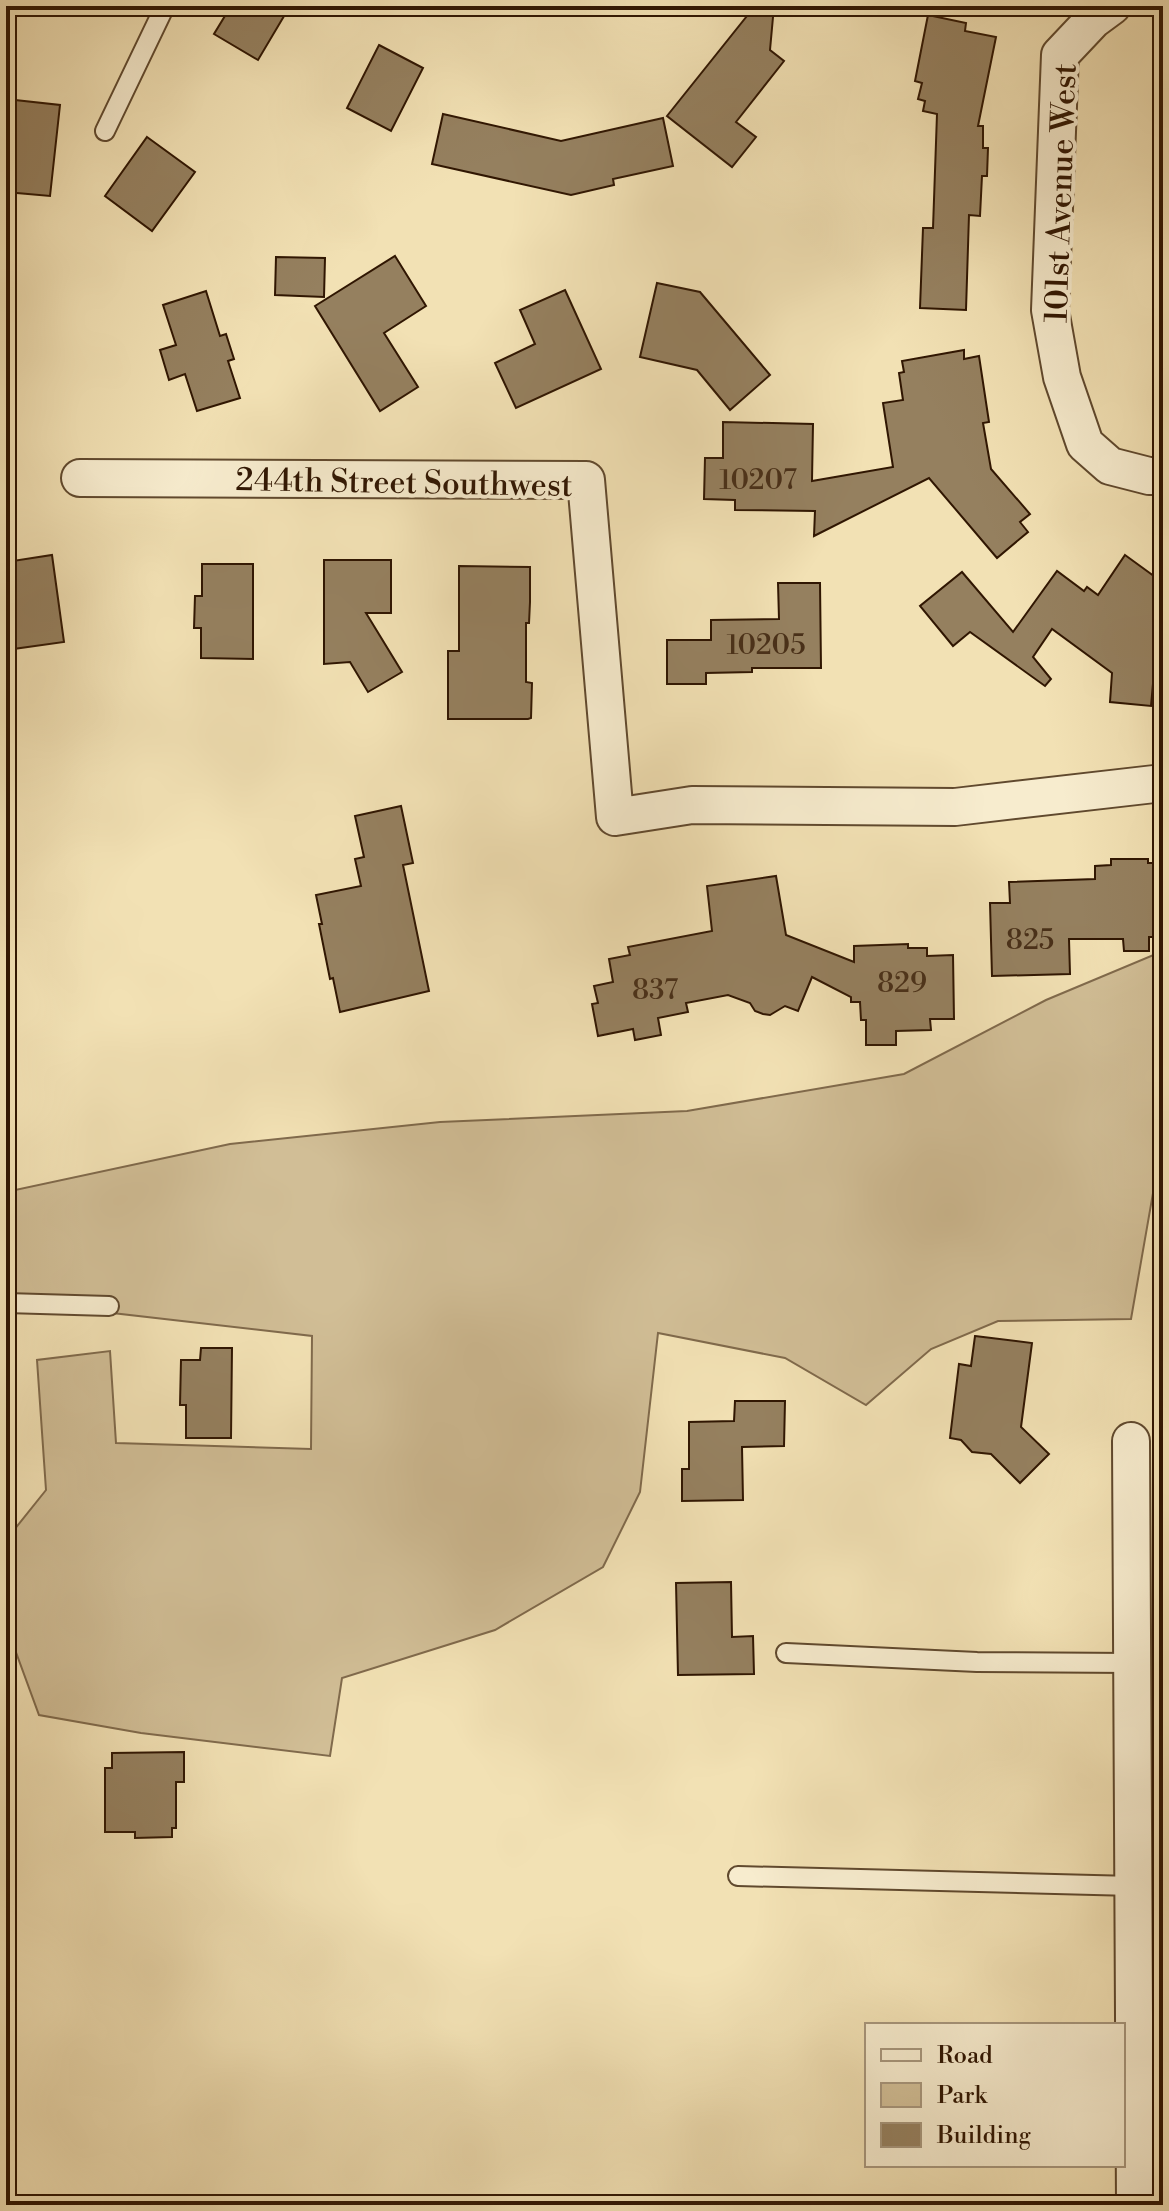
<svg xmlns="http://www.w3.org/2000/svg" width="1169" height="2211" font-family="'Libre Bodoni',serif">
	<rect width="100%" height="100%" fill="#f2e1b4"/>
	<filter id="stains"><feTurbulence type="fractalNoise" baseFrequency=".0025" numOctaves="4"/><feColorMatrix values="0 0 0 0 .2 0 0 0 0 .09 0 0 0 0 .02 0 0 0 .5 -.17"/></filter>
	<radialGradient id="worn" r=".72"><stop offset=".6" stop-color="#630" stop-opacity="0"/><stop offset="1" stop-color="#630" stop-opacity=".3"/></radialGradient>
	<!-- green -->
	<path fill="#d1be96" stroke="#806a4c" stroke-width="2" d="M 1163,951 L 1163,1136 L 1131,1319 L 998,1321 L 931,1349 L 866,1405 L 785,1358 L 658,1333 L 640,1492 L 603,1567 L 495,1630 L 342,1678 L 330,1756 L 141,1733 L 39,1715 L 6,1625 L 6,1540 L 46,1490 L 37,1360 L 110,1351 L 116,1443 L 311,1449 L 312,1336 L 8,1301 L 15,1190 L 230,1144 L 440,1122 L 687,1111 L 904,1074 L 1046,1000 Z"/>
	<!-- building -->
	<g fill="#95805f" stroke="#301602" stroke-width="2">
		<path d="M 231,6 L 290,6 L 258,60 L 214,34 Z"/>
		<path d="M 755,6 L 774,6 L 770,50 L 784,61 L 736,122 L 756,137 L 732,167 L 667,116 Z"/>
		<path d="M 928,15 L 966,23 L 965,31 L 996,37 L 978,126 L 983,126 L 983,148 L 988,148 L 987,176 L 982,176 L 980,216 L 969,215 L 966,310 L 920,308 L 923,228 L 933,228 L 937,114 L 923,111 L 925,101 L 918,99 L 922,83 L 915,81 Z"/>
		<path d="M 379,45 L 423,68 L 391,131 L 347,108 Z"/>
		<path d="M 6,99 L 60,105 L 50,196 L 6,192 Z"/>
		<path d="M 443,114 L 561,141 L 663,118 L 673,166 L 613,179 L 614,185 L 571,195 L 432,164 Z"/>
		<path d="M 147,137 L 195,172 L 152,231 L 105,196 Z"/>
		<path d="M 395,256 L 426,306 L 384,333 L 418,387 L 380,411 L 315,306 Z"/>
		<path d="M 276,257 L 325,258 L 324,297 L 275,295 Z"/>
		<path d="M 657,283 L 700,292 L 770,375 L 730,410 L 697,370 L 640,357 Z"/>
		<path d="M 565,290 L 601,369 L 516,408 L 495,363 L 535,344 L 520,310 Z"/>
		<path d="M 206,291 L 220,336 L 226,334 L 234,359 L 228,361 L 240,398 L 197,411 L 185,374 L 169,380 L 160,350 L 176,345 L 163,305 Z"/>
		<path d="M 964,350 L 964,359 L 979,356 L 989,422 L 983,423 L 991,469 L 1030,514 L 1020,522 L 1028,532 L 997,558 L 929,478 L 814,536 L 815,511 L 735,510 L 735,500 L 704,499 L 705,458 L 723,458 L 723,422 L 813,424 L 812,481 L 893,467 L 883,403 L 903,400 L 899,373 L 904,372 L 902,361 Z"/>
		<path d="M 52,555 L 64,642 L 6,650 L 6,562 Z"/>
		<path d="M 1125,555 L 1162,582 L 1151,706 L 1110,702 L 1112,673 L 1052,629 L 1033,657 L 1051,679 L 1045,686 L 970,632 L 953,646 L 920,606 L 962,572 L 1013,632 L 1057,571 L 1084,591 L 1087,587 L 1098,595 Z"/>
		<path d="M 324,560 L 391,560 L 391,613 L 366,613 L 402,672 L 368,692 L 350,662 L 324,664 Z"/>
		<path d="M 202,564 L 253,564 L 253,659 L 201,658 L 201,628 L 194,628 L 195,596 L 202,596 Z"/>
		<path d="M 459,566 L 530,567 L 530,602 L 529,623 L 526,623 L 526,682 L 532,683 L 531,718 L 528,719 L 448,719 L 448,651 L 459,651 Z"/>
		<path d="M 778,583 L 820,583 L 821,668 L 752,668 L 752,672 L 706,673 L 706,684 L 667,684 L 667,640 L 711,640 L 711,620 L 779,619 Z"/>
		<path d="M 401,806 L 413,863 L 403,865 L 429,991 L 340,1012 L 333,978 L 330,979 L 319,924 L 322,924 L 316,895 L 361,886 L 355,859 L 364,857 L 355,816 Z"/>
		<path d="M 1111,859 L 1148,859 L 1148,863 L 1163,863 L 1163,937 L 1149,937 L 1149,951 L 1124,951 L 1123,939 L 1069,939 L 1070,974 L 992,976 L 990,903 L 1010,903 L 1009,882 L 1095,879 L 1095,866 L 1111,865 Z"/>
		<path d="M 776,876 L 786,935 L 854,962 L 854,946 L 908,944 L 908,948 L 927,948 L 927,956 L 953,955 L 954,1019 L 930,1019 L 931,1030 L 896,1031 L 896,1045 L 866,1045 L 866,1020 L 861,1020 L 860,1002 L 851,1002 L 851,997 L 812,977 L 798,1011 L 785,1006 L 770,1015 L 763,1014 L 755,1011 L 750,1003 L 728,995 L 686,1003 L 688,1012 L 658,1018 L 661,1035 L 635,1040 L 633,1029 L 598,1036 L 592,1004 L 598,1003 L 594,986 L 613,982 L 609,959 L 630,955 L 628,947 L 712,931 L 707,886 Z"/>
		<path d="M 975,1336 L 1032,1343 L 1021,1427 L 1049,1454 L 1020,1483 L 991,1454 L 972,1452 L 961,1440 L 950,1438 L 959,1364 L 971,1366 Z"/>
		<path d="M 201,1348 L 232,1348 L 231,1438 L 186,1438 L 186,1405 L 180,1405 L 181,1360 L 200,1360 Z"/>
		<path d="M 735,1401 L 785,1401 L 784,1446 L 742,1447 L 743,1500 L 682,1501 L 682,1469 L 689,1469 L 689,1422 L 734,1421 Z"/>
		<path d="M 731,1582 L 732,1637 L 753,1636 L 754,1674 L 678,1675 L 676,1583 Z"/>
		<path d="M 184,1752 L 184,1782 L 176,1782 L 176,1828 L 172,1828 L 172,1837 L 135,1838 L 135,1832 L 105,1832 L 105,1768 L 112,1768 L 112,1753 Z"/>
	</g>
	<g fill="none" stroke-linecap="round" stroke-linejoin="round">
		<defs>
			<g id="service">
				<path d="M 105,131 L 165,6"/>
				<path d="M 6,1303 L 109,1306"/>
				<path d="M 786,1653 L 977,1662 L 1132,1663"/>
				<path d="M 738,1876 L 1133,1886"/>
			</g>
			<g id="minor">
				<path d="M 1112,6 L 1093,20 L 1060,55 L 1050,310 L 1062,377 L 1085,444 L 1110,466 L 1149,476 L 1163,476"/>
				<path d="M 80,478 L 586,480 L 615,817 L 692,805 L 955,807 L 1163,783"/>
				<path d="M 1131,1441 L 1135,2205"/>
			</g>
		</defs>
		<!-- service casing -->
		<use href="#service" stroke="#60492e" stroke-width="22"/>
		<!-- minor casing -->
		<use href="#minor" stroke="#60492e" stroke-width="40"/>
		<!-- service -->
		<use href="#service" stroke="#f7ecce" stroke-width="18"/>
		<!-- minor -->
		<use href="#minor" stroke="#f7ecce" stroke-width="36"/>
	</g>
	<g text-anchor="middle" stroke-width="8" stroke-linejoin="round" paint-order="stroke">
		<!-- number labels -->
		<g font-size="28" fill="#493019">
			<text x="758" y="489">10207</text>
			<text x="766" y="654">10205</text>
			<text x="1030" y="949">825</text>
			<text x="902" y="992">829</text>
			<text x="655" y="999">837</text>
		</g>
		<!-- street labels -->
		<g font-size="32" fill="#301602" stroke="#f7ecce">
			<text transform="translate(1060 193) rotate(-88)" y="11">101st Avenue West</text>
			<text transform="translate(404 482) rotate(1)" y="11">244th Street Southwest</text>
		</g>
	</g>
	<!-- margin -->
	<rect width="1169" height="2211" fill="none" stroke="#f2e1b4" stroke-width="32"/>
	<rect x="8" y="8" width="1153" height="2195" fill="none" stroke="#301602" stroke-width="4"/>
	<rect x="16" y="16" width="1137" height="2179" fill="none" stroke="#301602" stroke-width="2"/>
	<!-- legend -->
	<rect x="865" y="2023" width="260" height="144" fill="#f7ecce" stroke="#a7967c" stroke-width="2"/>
	<rect x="881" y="2049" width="40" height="12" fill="#f7ecce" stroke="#a7967c" stroke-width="2"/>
	<text x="937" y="2063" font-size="24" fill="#301602">Road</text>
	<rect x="881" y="2083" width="40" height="24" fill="#d1be96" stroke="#a7967c" stroke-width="2"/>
	<text x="937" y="2103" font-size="24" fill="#301602">Park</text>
	<rect x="881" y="2123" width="40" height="24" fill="#95805f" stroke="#a7967c" stroke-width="2"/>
	<text x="937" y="2143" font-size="24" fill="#301602">Building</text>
	<rect width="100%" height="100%" filter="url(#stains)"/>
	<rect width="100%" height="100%" fill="url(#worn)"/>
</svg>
